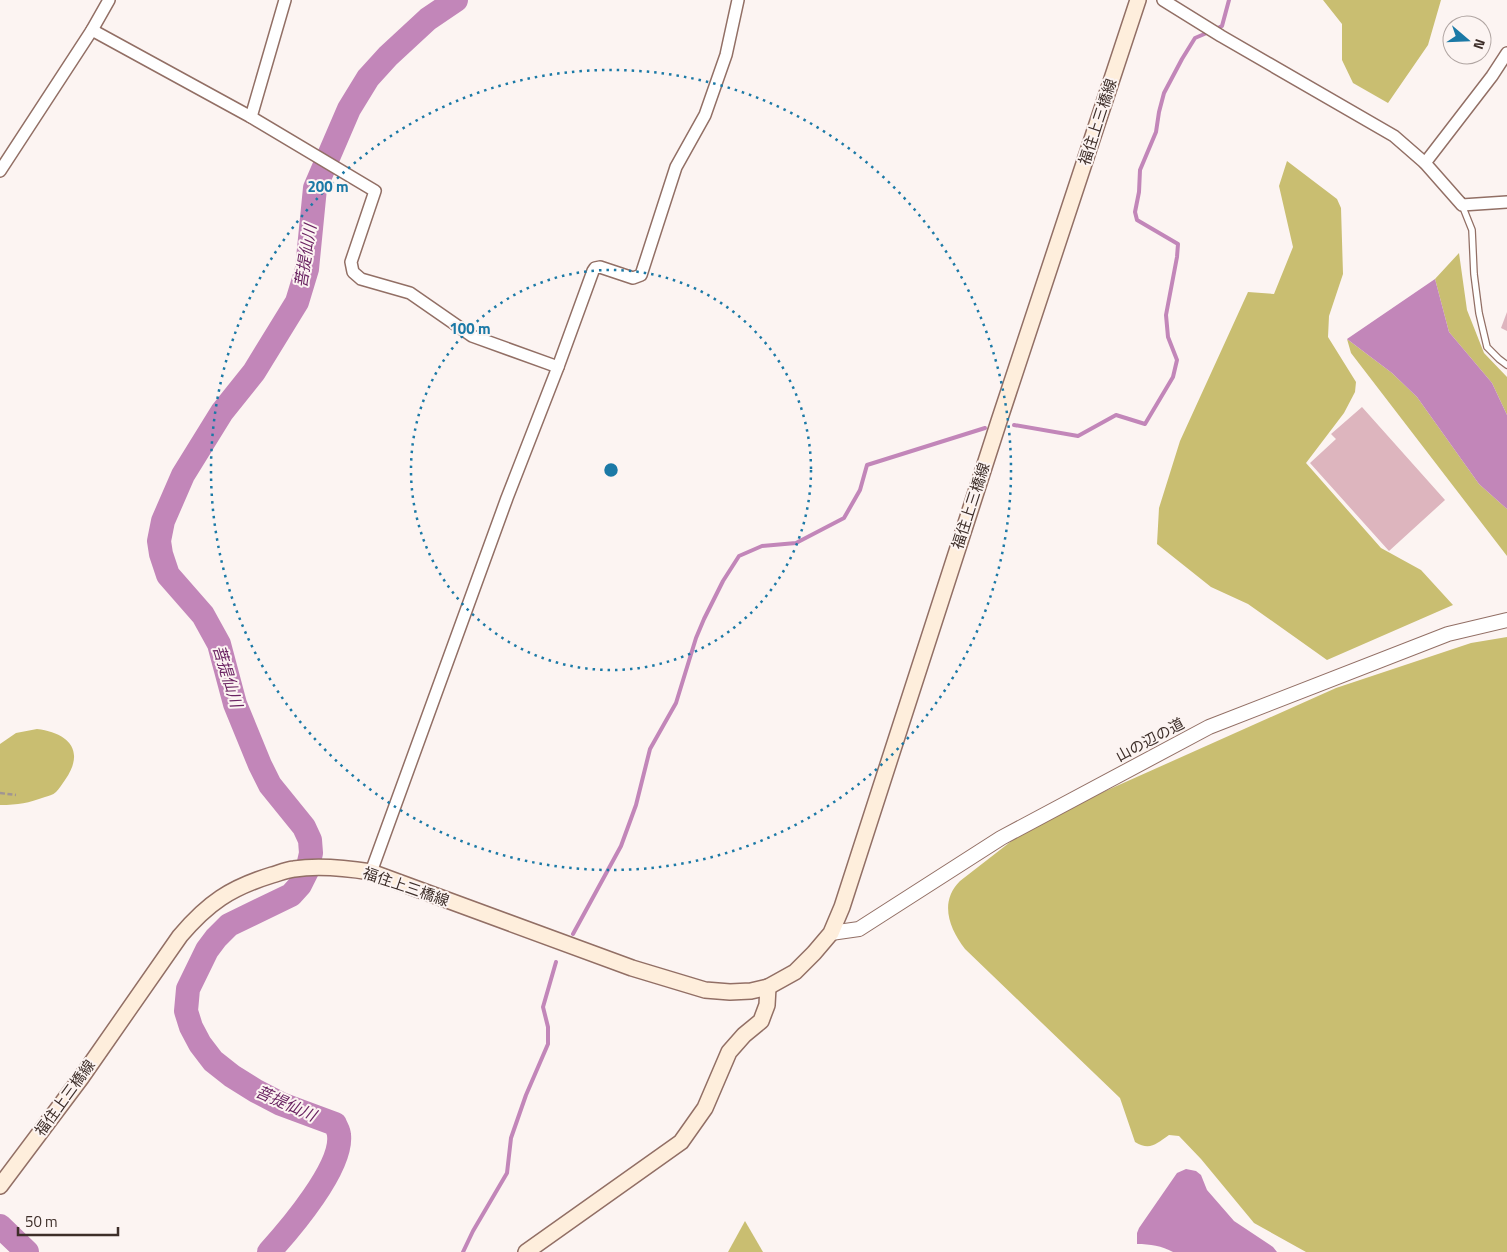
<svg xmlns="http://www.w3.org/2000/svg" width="1507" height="1252" font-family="'Titillium Web','Noto Sans JP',sans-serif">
	<rect width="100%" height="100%" fill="#fcf4f2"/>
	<!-- forest -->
	<g fill="#c9be71">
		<path d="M 1323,0 L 1441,0 L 1428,45 L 1388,103 L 1353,83 L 1342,60 L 1342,24 Z"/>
		<path d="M 1287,161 L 1337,199 L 1341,208 L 1343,274 L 1329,316 L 1328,337 L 1356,382 L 1355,392 L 1344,413 L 1306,463 L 1381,548 L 1421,570 L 1453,605 L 1327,660 L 1248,604 L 1211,587 L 1157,544 L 1159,508 L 1180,441 L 1248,292 L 1274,294 L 1293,247 L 1279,186 Z"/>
		<path d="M 1459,253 L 1467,310 L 1484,353 L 1507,377 L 1507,415 L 1492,383 L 1449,332 L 1435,279 Z"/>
		<path d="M 1347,339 L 1392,373 L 1417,397 L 1479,484 L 1507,509 L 1507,556 L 1351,353 Z"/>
		<path d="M 1507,637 L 1507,1252 L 1306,1252 L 1254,1223 L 1201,1159 L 1179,1136 L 1169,1135 C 1156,1144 1150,1151 1135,1142 L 1120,1098 L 965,949 C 949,928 939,902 960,881 L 1036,822 L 1336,688 L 1471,643 Z"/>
		<path d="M 37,729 C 68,733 86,750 65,780 C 62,784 59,789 56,792 C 53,795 48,796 45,797 C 28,803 19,805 0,805 L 0,744 L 16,733 Z"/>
		<path d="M 745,1221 L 763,1252 L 728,1252 Z"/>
	</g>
	<!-- water -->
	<g fill="#c286b9">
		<path d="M 1435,279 L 1449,332 L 1492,383 L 1507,415 L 1507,509 L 1479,484 L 1417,397 L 1392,373 L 1347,339 Z"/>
		<path d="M 1186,1169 L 1196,1171 L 1201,1175 L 1207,1190 L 1234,1221 L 1273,1247 L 1277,1252 L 1173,1252 C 1162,1246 1150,1244 1137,1244 L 1137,1233 L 1139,1228 L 1177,1173 Z"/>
	</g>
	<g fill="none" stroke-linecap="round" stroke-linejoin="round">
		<!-- stream -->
		<g stroke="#c286b9" stroke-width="4">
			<path d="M 1216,29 L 1222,26 L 1229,0"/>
			<path d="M 1014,425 L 1078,436 L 1116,415 L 1145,424 L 1173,377 L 1177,360 L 1168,337 L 1166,315 L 1177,257 L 1178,244 L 1137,220 L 1135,212 L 1139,192 L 1140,170 L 1156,132 L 1159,112 L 1164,93 L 1182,59 L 1195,38 L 1209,32"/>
			<path d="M 573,934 L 621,846 L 636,805 L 650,749 L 676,703 L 696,638 L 704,619 L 723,581 L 739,556 L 762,546 L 796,543 L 844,518 L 860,490 L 867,465 L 985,428"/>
			<path d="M 463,1252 L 473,1231 L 507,1173 L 511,1138 L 526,1095 L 548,1044 L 548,1027 L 543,1007 L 556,962"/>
		</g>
		<!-- river -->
		<g stroke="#c286b9" stroke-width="24">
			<path d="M 0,1226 L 27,1252"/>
			<path d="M 269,1252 C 290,1229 343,1167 339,1135 C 339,1131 336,1127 335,1124 L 281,1104 L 256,1091 L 232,1076 L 213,1061 L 200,1044 L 191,1027 L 186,1011 L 188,989 L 207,950 L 216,938 L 229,925 L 291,895 L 300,885 L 307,871 L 311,853 L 310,840 L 304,827 L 270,785 L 260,765 L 235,704 L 219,644 L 203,615 L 168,575 L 161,554 L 159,541 L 163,521 L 183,475 L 222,412 L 254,372 L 297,302 L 307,269 L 315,188 L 349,109 L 368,78 L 388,56 L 428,19 L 456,0"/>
		</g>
	</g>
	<!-- building -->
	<g fill="#ddb5be">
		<path d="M 1507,312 L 1507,331 L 1501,328 Z"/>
		<path d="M 1362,407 L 1445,500 L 1389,551 L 1310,463 L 1336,439 L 1331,434 Z"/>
	</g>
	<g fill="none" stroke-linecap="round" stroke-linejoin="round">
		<defs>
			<path id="service" d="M 1462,205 L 1472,230 L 1474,274 L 1479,313 L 1487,347 L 1499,359 L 1507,365"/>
			<g id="minor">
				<path d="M 1163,0 L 1221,36 L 1394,136 L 1425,163 L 1462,205 L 1507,202"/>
				<path d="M 92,30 L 251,117 L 375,191 L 351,262 L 353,272 L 361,279 L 410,293 L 472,336 L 558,367"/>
				<path d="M 251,117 L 285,0"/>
				<path d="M 1425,163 L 1492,76 L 1507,53"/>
				<path d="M 0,171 L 92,30 L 109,0"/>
				<path d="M 371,872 L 507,498 L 558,367 L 593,271 L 595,268 L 600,267 L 633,278 L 641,275 L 676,167 L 705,115 L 726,55 L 738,0"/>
			</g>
			<path id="tertiary" d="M 831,933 L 859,929 L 1001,838 L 1209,727 L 1448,634 L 1507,620"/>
			<g id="secondary">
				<path d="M 0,1186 L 81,1078 L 180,936 C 208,903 230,888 272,875 C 279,873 286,870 294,869 C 319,865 346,868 371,872 L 632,968 L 705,990 L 730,992 L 751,991 L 768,987 L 795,972 L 814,953 L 831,933 L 842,907 L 999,421 L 1138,0"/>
				<path d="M 526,1252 L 681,1142 L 705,1108 L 729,1052 L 744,1035 L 761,1021 L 767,1005 L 768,987"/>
			</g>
		</defs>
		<!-- service casing -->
		<use href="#service" stroke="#926f65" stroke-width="8"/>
		<!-- minor casing -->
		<use href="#minor" stroke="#926f65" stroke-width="14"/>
		<!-- tertiary casing -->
		<use href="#tertiary" stroke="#926f65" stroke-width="16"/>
		<!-- secondary casing -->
		<use href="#secondary" stroke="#926f65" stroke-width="18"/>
		<!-- path -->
		<path stroke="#a09592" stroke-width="2.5" stroke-dasharray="5 2.5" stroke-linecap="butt" d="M 0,793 L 16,795"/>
		<!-- service -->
		<use href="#service" stroke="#fff" stroke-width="5.5"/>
		<!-- minor -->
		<use href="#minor" stroke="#fff" stroke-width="11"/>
		<!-- tertiary -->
		<use href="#tertiary" stroke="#fff" stroke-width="14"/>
		<!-- secondary -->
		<use href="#secondary" stroke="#feeedc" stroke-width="15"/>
	</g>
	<!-- distance rings -->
	<g fill="none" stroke="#1b79a6" stroke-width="2.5" stroke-dasharray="2.5 5">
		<circle cx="611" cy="470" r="200"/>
		<circle cx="611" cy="470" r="400"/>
	</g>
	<g text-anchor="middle" stroke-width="4" stroke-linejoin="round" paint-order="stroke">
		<!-- street labels -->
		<g font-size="15" fill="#3d2e29" stroke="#fcf4f2">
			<text transform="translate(1098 122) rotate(-72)" y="5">福住上三橋線</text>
			<text transform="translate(971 506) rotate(-72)" y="5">福住上三橋線</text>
			<text transform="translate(1150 740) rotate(-28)" y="5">山の辺の道</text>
			<text transform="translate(406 887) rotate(19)" y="5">福住上三橋線</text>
			<text transform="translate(65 1098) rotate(-54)" y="5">福住上三橋線</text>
		</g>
		<!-- water labels -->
		<g font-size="16" font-style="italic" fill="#6a2362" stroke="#fcf4f2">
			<text transform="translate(305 256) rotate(-81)" y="6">菩提仙川</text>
			<text transform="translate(228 676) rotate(73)" y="6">菩提仙川</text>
			<text transform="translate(286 1103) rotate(24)" y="6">菩提仙川</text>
		</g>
	</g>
	<circle cx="611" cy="470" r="8" fill="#1b79a6" stroke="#fcf4f2" stroke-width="2.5"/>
	<g font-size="15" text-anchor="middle" font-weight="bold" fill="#1b79a6" stroke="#fcf4f2" stroke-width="4" stroke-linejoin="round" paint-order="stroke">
		<text x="328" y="192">200 m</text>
		<text x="470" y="334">100 m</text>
	</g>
	<!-- north arrow -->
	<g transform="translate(1467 40) rotate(109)"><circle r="24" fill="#fcf4f2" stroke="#b0a5a2"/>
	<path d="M0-4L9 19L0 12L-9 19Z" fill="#1b79a6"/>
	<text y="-8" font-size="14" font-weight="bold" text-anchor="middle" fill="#3d2e29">N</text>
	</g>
	<!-- scale -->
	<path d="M18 1227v8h100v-8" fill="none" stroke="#3d2e29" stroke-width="2.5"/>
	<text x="25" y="1227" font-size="15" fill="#3d2e29" stroke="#fcf4f2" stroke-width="4" paint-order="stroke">50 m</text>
</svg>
